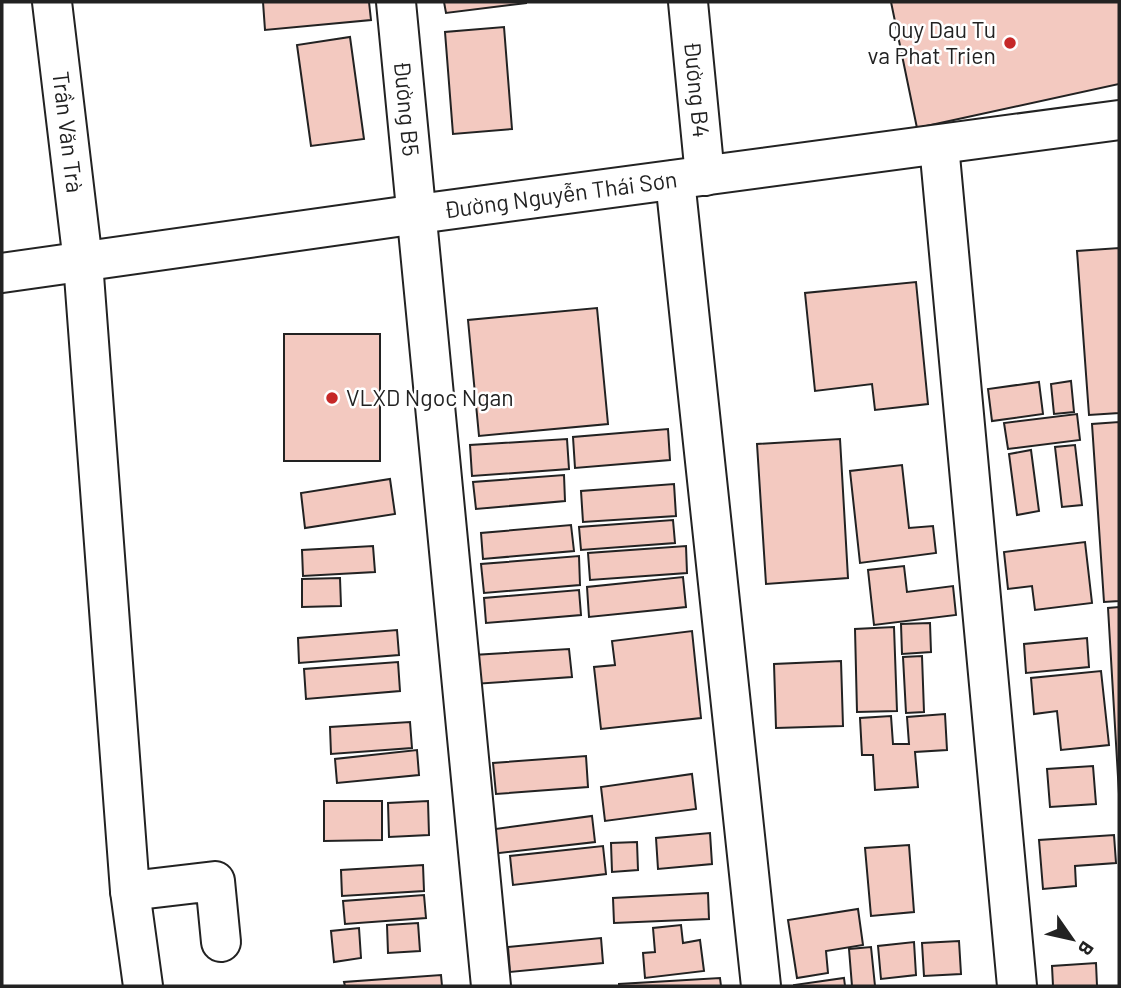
<svg xmlns="http://www.w3.org/2000/svg" width="1121" height="988" font-family="Barlow,sans-serif">
	<rect width="100%" height="100%" fill="#fff"/>
	<!-- building -->
	<g fill="#f3c9c0" stroke="#222" stroke-width="2">
		<path d="M 263,2 L 369,2 L 371,20 L 265,30 Z"/>
		<path d="M 444,2 L 526,2 L 526,3 L 446,13 Z"/>
		<path d="M 891,2 L 1119,2 L 1119,84 L 917,128 Z"/>
		<path d="M 504,27 L 512,129 L 453,134 L 445,32 Z"/>
		<path d="M 350,37 L 364,139 L 311,146 L 297,45 Z"/>
		<path d="M 1119,248 L 1119,413 L 1089,415 L 1077,251 Z"/>
		<path d="M 916,282 L 928,404 L 875,410 L 872,384 L 815,391 L 805,293 Z"/>
		<path d="M 597,308 L 608,424 L 479,436 L 468,320 Z"/>
		<rect x="284" y="334" width="96" height="127"/>
		<path d="M 1071,381 L 1074,412 L 1054,414 L 1051,384 Z"/>
		<path d="M 1039,382 L 1043,414 L 992,421 L 988,389 Z"/>
		<path d="M 1077,414 L 1080,440 L 1008,449 L 1004,423 Z"/>
		<path d="M 1119,422 L 1119,601 L 1104,602 L 1092,424 Z"/>
		<path d="M 668,429 L 670,460 L 575,468 L 573,437 Z"/>
		<path d="M 567,439 L 569,469 L 472,476 L 470,445 Z"/>
		<path d="M 840,439 L 848,578 L 766,584 L 757,444 Z"/>
		<path d="M 1075,445 L 1082,505 L 1062,507 L 1055,447 Z"/>
		<path d="M 1031,450 L 1039,511 L 1017,515 L 1009,454 Z"/>
		<path d="M 902,465 L 909,528 L 933,526 L 936,553 L 860,563 L 850,471 Z"/>
		<path d="M 564,475 L 565,501 L 476,509 L 473,482 Z"/>
		<path d="M 390,479 L 395,514 L 305,528 L 301,493 Z"/>
		<path d="M 674,484 L 676,516 L 583,522 L 581,491 Z"/>
		<path d="M 673,520 L 675,543 L 581,550 L 579,527 Z"/>
		<path d="M 571,525 L 574,551 L 483,559 L 481,533 Z"/>
		<path d="M 1085,542 L 1092,603 L 1035,610 L 1032,586 L 1008,589 L 1004,552 Z"/>
		<path d="M 373,546 L 375,572 L 303,576 L 302,550 Z"/>
		<path d="M 686,546 L 687,573 L 590,580 L 588,553 Z"/>
		<path d="M 579,556 L 580,585 L 484,593 L 481,564 Z"/>
		<path d="M 904,566 L 907,592 L 953,586 L 956,615 L 874,625 L 868,570 Z"/>
		<path d="M 683,577 L 686,607 L 589,617 L 587,587 Z"/>
		<path d="M 340,578 L 341,606 L 302,607 L 302,579 Z"/>
		<path d="M 579,590 L 581,615 L 486,623 L 484,598 Z"/>
		<path d="M 1119,607 L 1119,794 L 1108,608 Z"/>
		<path d="M 930,623 L 931,652 L 902,654 L 901,624 Z"/>
		<path d="M 894,627 L 897,711 L 857,712 L 855,629 Z"/>
		<path d="M 397,630 L 399,655 L 299,663 L 298,638 Z"/>
		<path d="M 692,631 L 701,718 L 601,729 L 594,667 L 615,665 L 612,641 Z"/>
		<path d="M 1087,638 L 1089,667 L 1026,673 L 1024,644 Z"/>
		<path d="M 569,649 L 572,677 L 474,684 L 473,655 Z"/>
		<path d="M 922,656 L 924,712 L 906,713 L 903,657 Z"/>
		<path d="M 841,661 L 843,726 L 776,728 L 774,664 Z"/>
		<path d="M 398,662 L 400,691 L 306,699 L 304,669 Z"/>
		<path d="M 1101,671 L 1109,745 L 1061,750 L 1057,711 L 1034,714 L 1031,678 Z"/>
		<path d="M 945,714 L 947,750 L 915,752 L 918,787 L 875,790 L 873,755 L 862,755 L 860,718 L 891,716 L 893,744 L 909,744 L 907,717 Z"/>
		<path d="M 410,722 L 412,748 L 331,754 L 330,727 Z"/>
		<path d="M 417,750 L 419,775 L 337,783 L 335,759 Z"/>
		<path d="M 586,756 L 588,787 L 496,794 L 493,763 Z"/>
		<path d="M 1093,766 L 1096,804 L 1050,807 L 1047,769 Z"/>
		<path d="M 692,774 L 696,809 L 605,821 L 601,787 Z"/>
		<path d="M 324,801 L 382,801 L 382,840 L 324,841 Z"/>
		<path d="M 428,801 L 429,835 L 389,837 L 388,803 Z"/>
		<path d="M 592,816 L 595,842 L 491,854 L 488,830 Z"/>
		<path d="M 710,833 L 712,864 L 658,869 L 656,838 Z"/>
		<path d="M 1114,835 L 1116,863 L 1075,866 L 1076,886 L 1043,889 L 1039,840 Z"/>
		<path d="M 637,842 L 638,870 L 612,872 L 611,843 Z"/>
		<path d="M 909,845 L 914,912 L 871,916 L 865,848 Z"/>
		<path d="M 603,846 L 606,874 L 513,885 L 510,856 Z"/>
		<path d="M 423,865 L 424,891 L 342,896 L 341,870 Z"/>
		<path d="M 708,893 L 709,919 L 614,923 L 613,898 Z"/>
		<path d="M 424,895 L 426,918 L 345,924 L 343,901 Z"/>
		<path d="M 858,909 L 863,945 L 826,951 L 828,973 L 797,978 L 788,920 Z"/>
		<path d="M 418,923 L 420,951 L 388,953 L 387,925 Z"/>
		<path d="M 681,925 L 683,943 L 700,940 L 704,971 L 645,978 L 643,953 L 655,952 L 653,928 Z"/>
		<path d="M 359,928 L 361,958 L 334,962 L 331,931 Z"/>
		<path d="M 601,938 L 603,963 L 510,972 L 508,947 Z"/>
		<path d="M 959,941 L 961,974 L 924,976 L 922,943 Z"/>
		<path d="M 914,942 L 916,975 L 881,979 L 878,946 Z"/>
		<path d="M 871,947 L 875,986 L 852,986 L 849,949 Z"/>
		<path d="M 1096,963 L 1097,986 L 1053,986 L 1052,966 Z"/>
		<path d="M 441,975 L 442,986 L 345,986 L 344,982 Z"/>
		<path d="M 720,978 L 721,986 L 619,986 L 619,984 Z"/>
		<path d="M 844,978 L 845,986 L 794,986 L 794,985 Z"/>
	</g>
	<g fill="none" stroke-linecap="round" stroke-linejoin="round">
		<defs>
			<g id="street">
				<path id="s1" d="M 396,2 L 491,986"/>
				<path id="s2" d="M 688,2 L 705,176"/>
				<path d="M 939,145 L 1017,986"/>
				<path d="M 675,180 L 761,986"/>
				<path d="M 130,891 L 215,881 L 221,942"/>
			</g>
			<g id="secondary">
				<path id="s3" d="M 52,2 L 83,262 L 130,891 L 143,986"/>
				<path id="s4" d="M 2,273 L 418,214 L 1119,120"/>
			</g>
		</defs>
		<!-- street casing -->
		<use href="#street" stroke="#222" stroke-width="42"/>
		<!-- secondary casing -->
		<use href="#secondary" stroke="#222" stroke-width="42"/>
		<!-- street -->
		<use href="#street" stroke="#fff" stroke-width="38"/>
		<!-- secondary -->
		<use href="#secondary" stroke="#fff" stroke-width="38"/>
	</g>
	<!-- markers -->
	<g fill="#c62828" stroke="#fff" stroke-width="2.5">
		<circle cx="1010" cy="43" r="7"/>
		<circle cx="332" cy="398" r="7"/>
	</g>
	<g text-anchor="middle" stroke-width="5" stroke-linejoin="round" paint-order="stroke">
		<!-- poi labels -->
		<g font-size="23" fill="#222" stroke="#fff" text-anchor="end">
			<text x="996" y="38">Quy Dau Tu<tspan x="996" dy="26">va Phat Trien</tspan></text>
			<text x="346" y="406" text-anchor="start">VLXD Ngoc Ngan</text>
		</g>
		<!-- street labels -->
		<g font-size="23" fill="#222" stroke="#fff">
			<text dy="8" stroke="none"><textPath href="#s2" startOffset="88">Đường B4</textPath></text>
			<text dy="8" stroke="none"><textPath href="#s1" startOffset="107">Đường B5</textPath></text>
			<text dy="8" stroke="none"><textPath href="#s3" startOffset="131">Trần Văn Trà</textPath></text>
			<text dy="8" stroke="none"><textPath href="#s4" startOffset="564">Đường Nguyễn Thái Sơn</textPath></text>
		</g>
	</g>
	<!-- border -->
	<rect width="1121" height="988" fill="none" stroke="#222222" stroke-width="7"/>
	<!-- north arrow -->
	<g transform="translate(1072 939) rotate(124)" stroke="#ffffff" stroke-width="5" paint-order="stroke">
	<path d="M0-5L12 26L0 18L-12 26Z" fill="#222222"/>
	<text y="-10" font-size="19" font-weight="bold" text-anchor="middle" fill="#222222">B</text>
	</g>
</svg>
